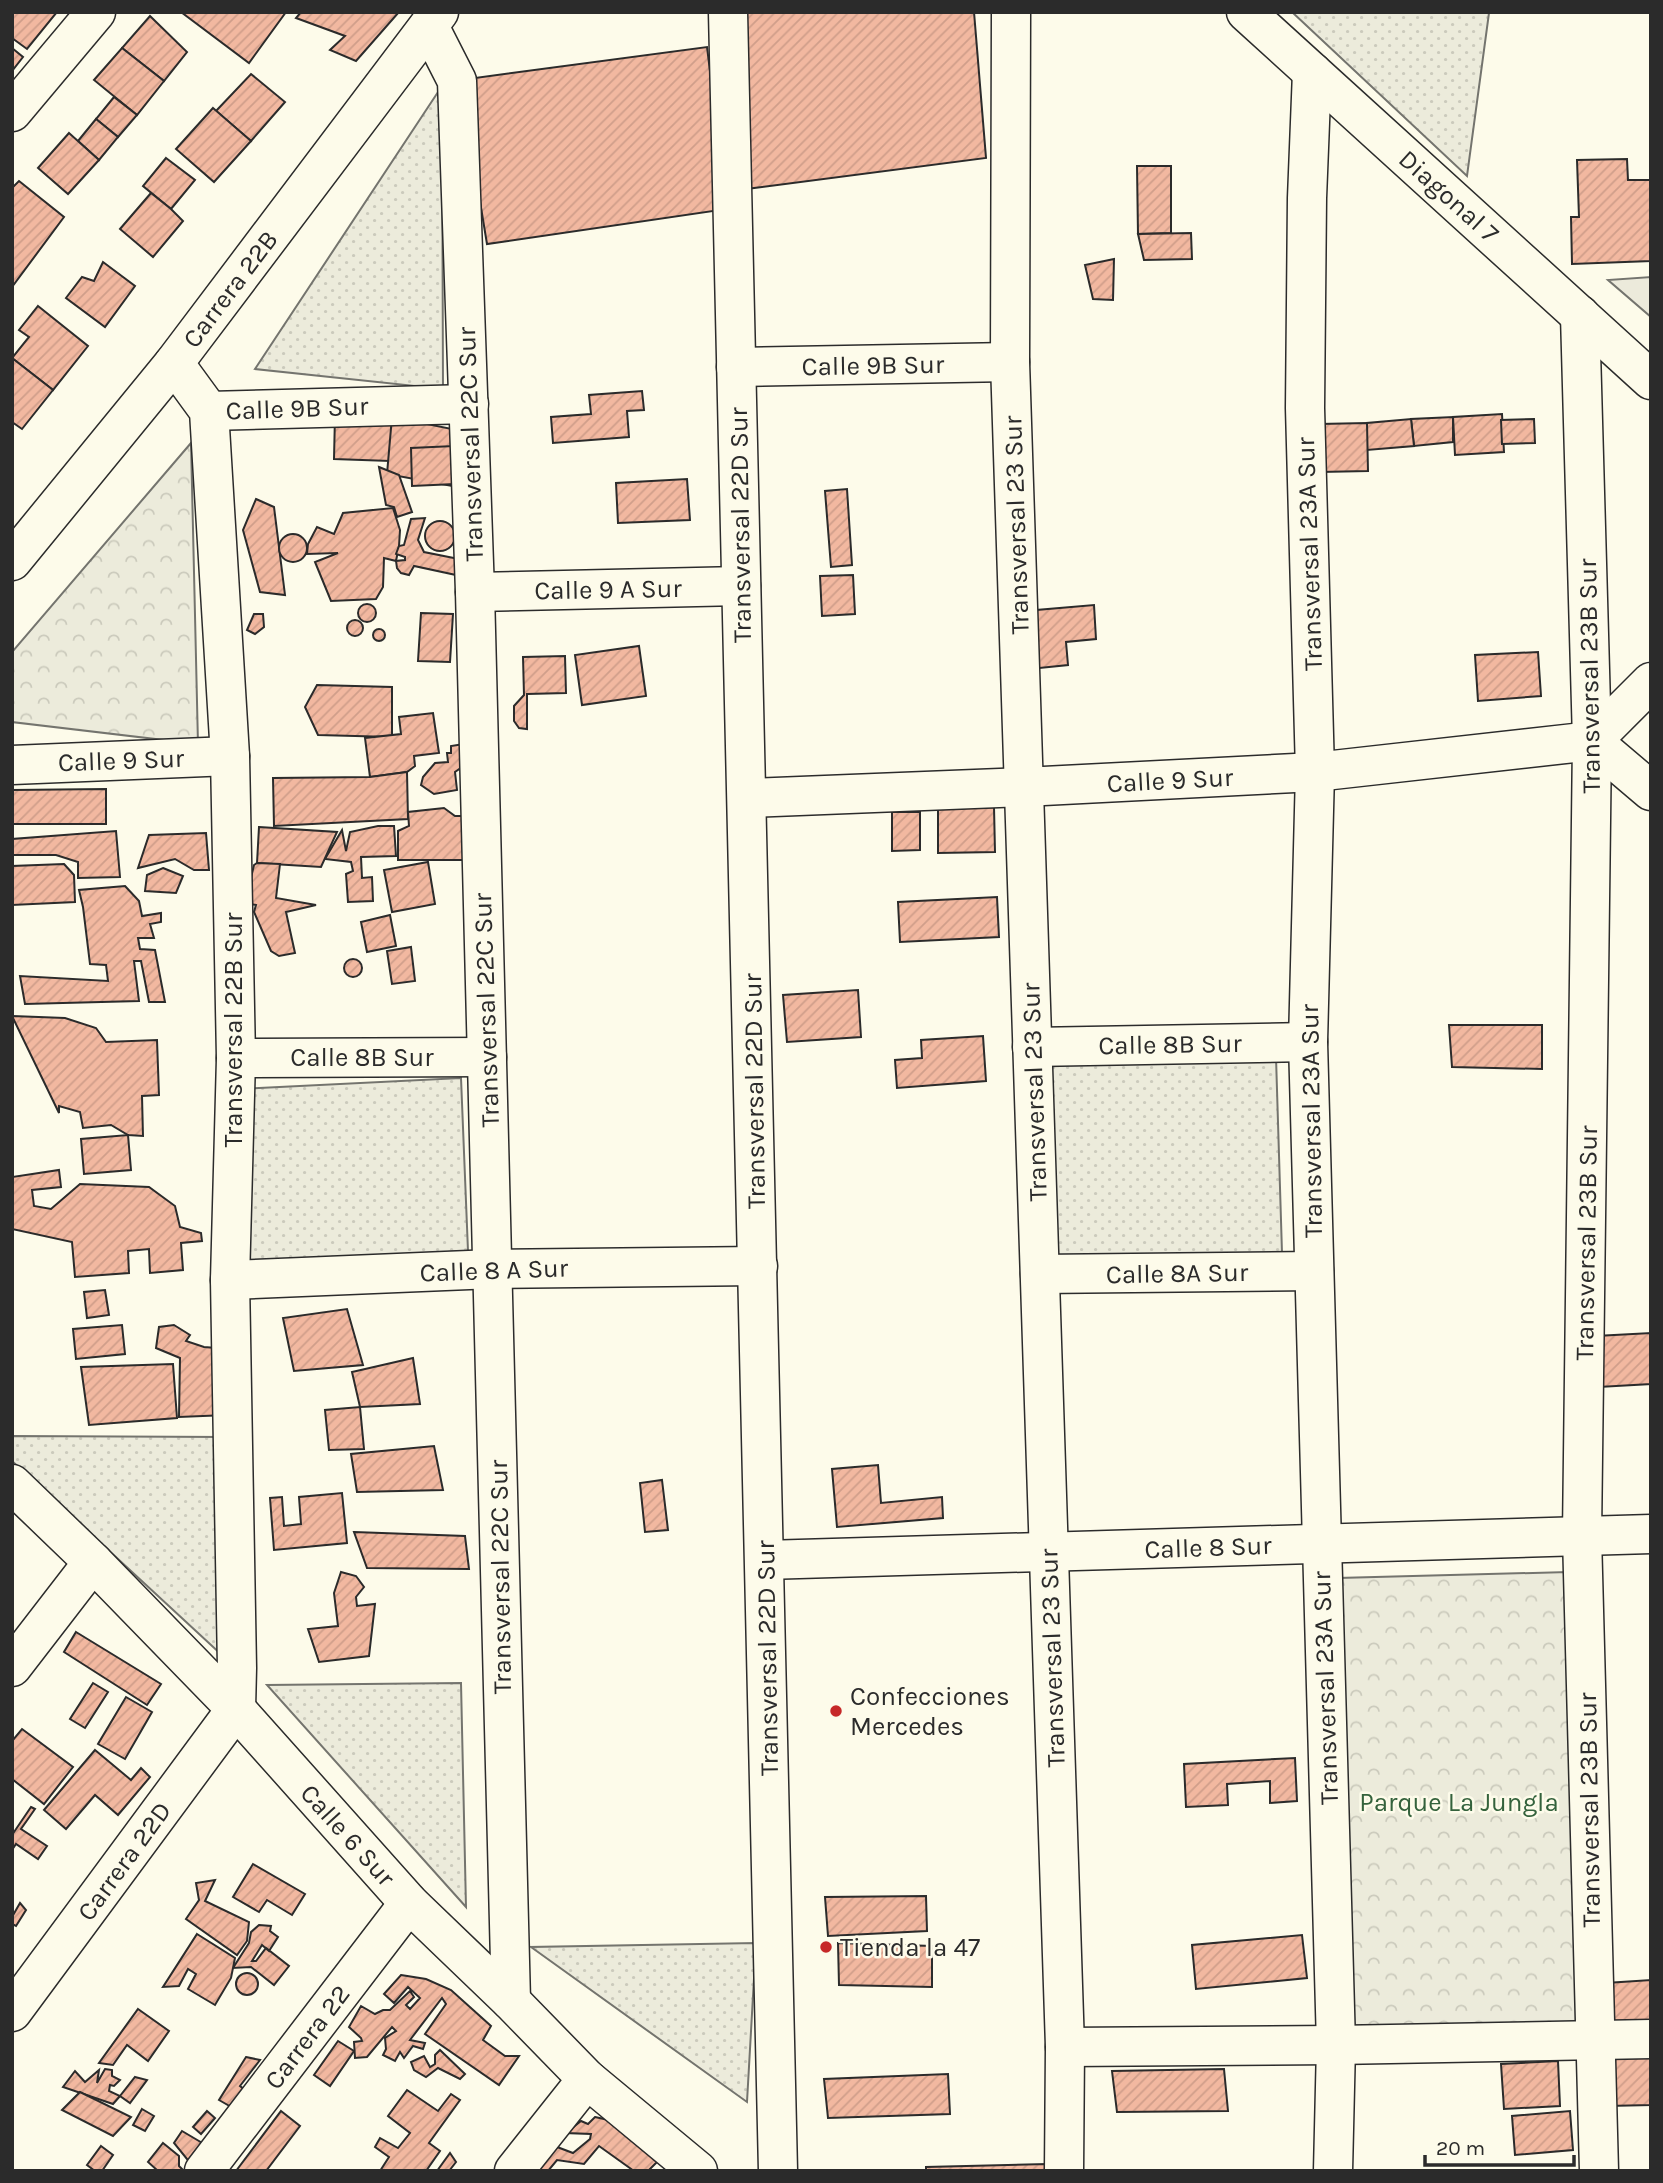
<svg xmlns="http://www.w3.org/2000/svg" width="1663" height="2183" font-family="Karla,sans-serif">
	<defs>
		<pattern id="grass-dots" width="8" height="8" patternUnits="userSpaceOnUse" patternTransform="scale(1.75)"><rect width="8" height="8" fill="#ecebdb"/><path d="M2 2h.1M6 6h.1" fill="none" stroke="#cbcabc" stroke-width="1.8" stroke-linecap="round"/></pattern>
		<pattern id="forest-crowns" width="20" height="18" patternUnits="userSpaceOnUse" patternTransform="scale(1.75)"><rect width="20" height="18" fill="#ecebdb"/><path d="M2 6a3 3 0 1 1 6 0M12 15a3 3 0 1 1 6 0" fill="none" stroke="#cbcabc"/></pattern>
		<pattern id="building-hatch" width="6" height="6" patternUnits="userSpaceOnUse" patternTransform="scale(1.75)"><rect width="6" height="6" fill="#f2b8a0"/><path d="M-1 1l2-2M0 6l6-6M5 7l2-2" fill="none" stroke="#d09e8a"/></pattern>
	</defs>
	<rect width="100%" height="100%" fill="#fdfbea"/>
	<!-- grass -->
	<g fill="url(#grass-dots)" stroke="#74746e" stroke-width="2">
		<path d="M 1292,12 L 1489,13 L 1467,176 Z"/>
		<path d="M 442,86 L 443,389 L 255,369 Z"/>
		<path d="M 1276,1057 L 1282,1253 L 1057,1262 L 1050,1065 Z"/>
		<path d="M 461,1078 L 468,1251 L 245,1262 L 237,1089 Z"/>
		<path d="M 12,1436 L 226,1437 L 224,1657 L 12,1461 Z"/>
		<path d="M 461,1683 L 466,1907 L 267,1685 Z"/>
		<path d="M 756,1943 L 747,2102 L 531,1947 Z"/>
	</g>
	<!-- forest -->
	<g fill="url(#forest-crowns)" stroke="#74746e" stroke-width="2">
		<path d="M 191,443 L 198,744 L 12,722 L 12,652 Z"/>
		<path d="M 1568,1572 L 1580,2026 L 1350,2032 L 1338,1578 Z"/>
	</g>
	<!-- parking -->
	<path fill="#eceadb" stroke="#74746e" stroke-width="2" d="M 1651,277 L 1651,317 L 1608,280 Z"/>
	<!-- building -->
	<g fill="url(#building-hatch)" stroke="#2b2b2b" stroke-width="2">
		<path d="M 12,12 L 57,12 L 27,49 L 12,38 Z"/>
		<path d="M 181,12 L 286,12 L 249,63 Z"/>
		<path d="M 301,12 L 399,12 L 356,61 L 330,50 L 345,36 L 296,18 Z"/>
		<path d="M 740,12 L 974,12 L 986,158 L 738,190 Z"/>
		<path d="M 150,16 L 187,52 L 164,81 L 122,48 Z"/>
		<path d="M 707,47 L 727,209 L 487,244 L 460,80 Z"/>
		<path d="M 12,48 L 23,57 L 12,71 Z"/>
		<path d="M 122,48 L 164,81 L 137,115 L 94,80 Z"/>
		<path d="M 251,74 L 285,102 L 251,141 L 216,111 Z"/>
		<path d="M 114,97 L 137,115 L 118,137 L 96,119 Z"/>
		<path d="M 213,108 L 251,141 L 214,182 L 176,149 Z"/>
		<path d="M 96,119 L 118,137 L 99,160 L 78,141 Z"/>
		<path d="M 69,133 L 99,160 L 68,194 L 38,168 Z"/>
		<path d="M 166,158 L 195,180 L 171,209 L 143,186 Z"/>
		<path d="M 1627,159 L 1628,180 L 1650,180 L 1651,261 L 1572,264 L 1571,217 L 1579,217 L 1577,160 Z"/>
		<path d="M 1137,166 L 1171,166 L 1171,233 L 1138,234 Z"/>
		<path d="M 19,181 L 64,217 L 12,287 L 12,188 Z"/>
		<path d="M 151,193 L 171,209 L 183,221 L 153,257 L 120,229 Z"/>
		<path d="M 1191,233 L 1192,259 L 1144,260 L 1138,234 Z"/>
		<path d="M 1114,259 L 1113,300 L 1093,299 L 1085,265 Z"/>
		<path d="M 103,262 L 135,286 L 105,327 L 66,298 L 82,277 L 94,281 Z"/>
		<path d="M 38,306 L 88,346 L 53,390 L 12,358 L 29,337 L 19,330 Z"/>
		<path d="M 12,358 L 53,390 L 22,429 L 12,422 Z"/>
		<path d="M 642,391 L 644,410 L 627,411 L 629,437 L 553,443 L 551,417 L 591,414 L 589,395 Z"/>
		<path d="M 1502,414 L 1504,452 L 1455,455 L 1453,417 Z"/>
		<path d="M 335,415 L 392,417 L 390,461 L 334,459 Z"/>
		<path d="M 392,417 L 452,429 L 458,487 L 387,474 Z"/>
		<path d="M 1453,417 L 1453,442 L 1414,446 L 1411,419 Z"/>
		<path d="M 1411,419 L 1414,446 L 1367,450 L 1367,423 Z"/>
		<path d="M 1534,419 L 1535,443 L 1502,444 L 1501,420 Z"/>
		<path d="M 1367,423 L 1368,471 L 1320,472 L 1319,424 Z"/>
		<path d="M 454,446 L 455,484 L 412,486 L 411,448 Z"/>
		<path d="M 379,467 L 399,475 L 412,512 L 397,517 L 394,507 L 386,505 Z"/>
		<path d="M 687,479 L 690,520 L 618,523 L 616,483 Z"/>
		<path d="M 847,489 L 852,565 L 831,567 L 825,491 Z"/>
		<path d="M 256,499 L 274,507 L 285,595 L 260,592 L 243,530 Z"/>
		<path d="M 393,508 L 400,530 L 399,546 L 396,561 L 384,558 L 383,587 L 376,599 L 331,601 L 315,562 L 338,553 L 307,554 L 308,544 L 317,527 L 334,534 L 343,513 Z"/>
		<path d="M 425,518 L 418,540 L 424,552 L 459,559 L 456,575 L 414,566 L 409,575 L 401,573 L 397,568 L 396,561 L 405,560 L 405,557 L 396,554 L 399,546 L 404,545 L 411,519 Z"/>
		<circle cx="440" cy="536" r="15"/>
		<circle cx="293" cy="548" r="14"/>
		<path d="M 853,575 L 855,614 L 822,616 L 820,576 Z"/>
		<circle cx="367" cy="613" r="9"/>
		<path d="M 1094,605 L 1096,639 L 1066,642 L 1068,665 L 1030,669 L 1025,611 Z"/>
		<path d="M 421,613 L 453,614 L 450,662 L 418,661 Z"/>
		<path d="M 254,614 L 263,614 L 264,627 L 255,634 L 247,630 Z"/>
		<circle cx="355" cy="628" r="8"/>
		<circle cx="379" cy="635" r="6"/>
		<path d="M 639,646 L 646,696 L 582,705 L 575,655 Z"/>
		<path d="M 1538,652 L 1541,696 L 1478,701 L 1475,655 Z"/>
		<path d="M 565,656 L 566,693 L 527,694 L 527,729 L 519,728 L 514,721 L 514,706 L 524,695 L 523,657 Z"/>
		<path d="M 317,685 L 392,687 L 392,737 L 318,735 L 305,707 Z"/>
		<path d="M 433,713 L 439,753 L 414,756 L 415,766 L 407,772 L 370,777 L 365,738 L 401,734 L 399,717 Z"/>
		<path d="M 464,744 L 465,765 L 455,772 L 457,790 L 434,794 L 421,785 L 423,777 L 435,763 L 448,762 L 447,753 L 451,753 L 451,746 Z"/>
		<path d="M 407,772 L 408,819 L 274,826 L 273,778 L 370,777 Z"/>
		<path d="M 106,789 L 106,824 L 12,824 L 12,790 Z"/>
		<path d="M 994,807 L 995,852 L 938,853 L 938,809 Z"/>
		<path d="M 444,808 L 455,816 L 476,816 L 475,860 L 398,860 L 398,831 L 409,826 L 408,812 Z"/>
		<path d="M 892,812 L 920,812 L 920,850 L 892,851 Z"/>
		<path d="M 378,826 L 394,826 L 396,856 L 361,857 L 362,878 L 372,877 L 373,901 L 348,902 L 346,874 L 353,871 L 351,862 L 325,859 L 342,830 L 346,851 L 350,832 Z"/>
		<path d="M 259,827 L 337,832 L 321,867 L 257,863 Z"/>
		<path d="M 116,831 L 120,877 L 78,878 L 78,862 L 56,855 L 12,855 L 12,839 Z"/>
		<path d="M 206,833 L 209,870 L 194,870 L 175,859 L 138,868 L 149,835 Z"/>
		<path d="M 428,862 L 435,904 L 392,912 L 384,870 Z"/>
		<path d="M 257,863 L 280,864 L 276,898 L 316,905 L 286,912 L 295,953 L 279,956 L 271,951 L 254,912 L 256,905 L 245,903 L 254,865 Z"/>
		<path d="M 64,864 L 74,875 L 75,902 L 12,905 L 12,866 Z"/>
		<path d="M 163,868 L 183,876 L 176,893 L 145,891 L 147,875 Z"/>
		<path d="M 125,886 L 139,901 L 142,916 L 161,913 L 161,922 L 150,924 L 154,938 L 138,938 L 140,949 L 155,950 L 165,1002 L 149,1002 L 141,961 L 134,961 L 139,1001 L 25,1004 L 20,976 L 108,981 L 106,965 L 90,964 L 83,907 L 79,890 Z"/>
		<path d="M 997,897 L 999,937 L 900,942 L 898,902 Z"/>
		<path d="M 390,915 L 396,946 L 367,952 L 361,922 Z"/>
		<path d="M 411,947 L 415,981 L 392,984 L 387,951 Z"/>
		<circle cx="353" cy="968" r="9"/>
		<path d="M 858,990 L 861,1037 L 787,1042 L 783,995 Z"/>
		<path d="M 12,1016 L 65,1018 L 96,1028 L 106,1042 L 157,1040 L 159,1095 L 142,1096 L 143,1136 L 128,1135 L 111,1125 L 83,1128 L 80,1112 L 59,1106 L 59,1113 Z"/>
		<path d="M 1449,1025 L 1542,1025 L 1542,1069 L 1452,1067 Z"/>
		<path d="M 983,1036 L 986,1081 L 897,1088 L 895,1060 L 922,1058 L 921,1040 Z"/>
		<path d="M 128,1135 L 131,1170 L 84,1174 L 81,1139 Z"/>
		<path d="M 59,1170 L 61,1187 L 32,1190 L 34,1206 L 51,1209 L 80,1184 L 149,1187 L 175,1206 L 180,1227 L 201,1233 L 202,1241 L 181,1243 L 183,1270 L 150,1273 L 149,1249 L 128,1251 L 129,1273 L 75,1277 L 72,1242 L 12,1229 L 12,1177 Z"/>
		<path d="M 105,1290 L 109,1315 L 87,1318 L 84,1292 Z"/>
		<path d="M 347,1309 L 363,1365 L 294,1371 L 283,1318 Z"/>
		<path d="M 122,1325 L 125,1354 L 76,1359 L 73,1329 Z"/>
		<path d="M 174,1325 L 190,1335 L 186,1341 L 204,1347 L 229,1349 L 227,1415 L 179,1417 L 180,1358 L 156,1348 L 159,1327 Z"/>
		<path d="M 1651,1333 L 1651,1384 L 1599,1387 L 1596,1336 Z"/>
		<path d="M 413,1358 L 420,1404 L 360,1407 L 352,1372 Z"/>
		<path d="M 173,1364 L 177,1418 L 89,1425 L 81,1367 Z"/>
		<path d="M 360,1407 L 364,1449 L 329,1450 L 325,1410 Z"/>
		<path d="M 434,1446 L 443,1490 L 357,1492 L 351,1454 Z"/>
		<path d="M 878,1465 L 881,1503 L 942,1497 L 943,1518 L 837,1527 L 832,1469 Z"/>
		<path d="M 662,1480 L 668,1530 L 645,1532 L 640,1483 Z"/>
		<path d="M 342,1493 L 347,1543 L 274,1550 L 270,1498 L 282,1497 L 284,1526 L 301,1524 L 299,1497 Z"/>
		<path d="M 354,1532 L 465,1536 L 469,1569 L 367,1568 Z"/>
		<path d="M 341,1572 L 356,1576 L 364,1587 L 356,1597 L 357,1606 L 375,1604 L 369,1656 L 319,1662 L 308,1629 L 338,1626 L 334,1593 Z"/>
		<path d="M 76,1632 L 161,1684 L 147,1705 L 64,1652 Z"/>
		<path d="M 93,1683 L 108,1692 L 85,1728 L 70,1719 Z"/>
		<path d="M 126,1697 L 152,1712 L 125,1759 L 98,1744 Z"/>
		<path d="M 22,1729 L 73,1767 L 44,1804 L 12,1779 L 12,1741 Z"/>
		<path d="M 95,1750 L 131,1780 L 141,1768 L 150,1777 L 118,1815 L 95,1795 L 66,1829 L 44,1810 Z"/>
		<path d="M 1295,1758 L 1297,1801 L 1270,1803 L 1270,1781 L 1227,1784 L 1228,1805 L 1186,1807 L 1184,1764 Z"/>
		<path d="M 31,1807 L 35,1809 L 21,1829 L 47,1846 L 38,1859 L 16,1844 L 12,1850 L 12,1835 Z"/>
		<path d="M 253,1864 L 305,1894 L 292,1915 L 267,1900 L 259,1912 L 233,1897 Z"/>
		<path d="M 215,1880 L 205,1901 L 249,1922 L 247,1941 L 237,1955 L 186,1919 L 199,1900 L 196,1883 Z"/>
		<path d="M 926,1896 L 927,1931 L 828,1936 L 825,1897 Z"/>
		<path d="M 20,1903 L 26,1910 L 16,1926 L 12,1924 L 12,1917 Z"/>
		<path d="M 259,1925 L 271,1926 L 270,1931 L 278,1937 L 269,1951 L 262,1945 L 252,1961 L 256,1961 L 266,1948 L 289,1966 L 274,1985 L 251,1967 L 233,1968 L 249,1943 L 251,1932 Z"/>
		<path d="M 197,1934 L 235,1958 L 231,1978 L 215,2005 L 188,1989 L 196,1974 L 188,1969 L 179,1986 L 163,1987 Z"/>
		<path d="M 1302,1935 L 1307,1978 L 1196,1989 L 1192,1945 Z"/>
		<path d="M 838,1943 L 932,1946 L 932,1987 L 839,1985 Z"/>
		<circle cx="247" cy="1984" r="11"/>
		<path d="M 401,1975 L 426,1979 L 451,1990 L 491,2026 L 483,2040 L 505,2056 L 519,2056 L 499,2085 L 425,2034 L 446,2004 L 442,1998 L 410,2040 L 425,2043 L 423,2049 L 413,2046 L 404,2058 L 400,2052 L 395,2061 L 383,2055 L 386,2049 L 385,2038 L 396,2031 L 392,2027 L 367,2057 L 355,2058 L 354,2042 L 362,2041 L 361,2038 L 349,2027 L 361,2006 L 375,2014 L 383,2010 L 390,2010 L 410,1991 L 414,1997 L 406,2005 L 410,2009 L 420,1998 L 408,1987 L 394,2003 L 384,1994 Z"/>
		<path d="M 1651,1980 L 1651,2032 L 1601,2036 L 1606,1983 Z"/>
		<path d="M 138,2009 L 169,2031 L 148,2061 L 127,2045 L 113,2065 L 99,2063 Z"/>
		<path d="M 338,2041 L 354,2051 L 330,2086 L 314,2075 Z"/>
		<path d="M 440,2050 L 465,2074 L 460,2079 L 438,2068 L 426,2077 L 414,2070 L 411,2062 L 424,2056 L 430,2067 L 435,2064 L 435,2055 Z"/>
		<path d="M 1651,2055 L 1651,2105 L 1607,2106 L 1606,2057 Z"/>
		<path d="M 246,2057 L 260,2060 L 240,2086 L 253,2096 L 240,2112 L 219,2100 Z"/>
		<path d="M 1558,2061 L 1560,2106 L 1504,2109 L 1501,2064 Z"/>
		<path d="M 105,2069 L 112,2070 L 112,2076 L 120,2080 L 114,2086 L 110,2085 L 109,2091 L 120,2096 L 113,2104 L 63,2087 L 75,2071 L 85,2082 L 99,2070 L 97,2083 Z"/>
		<path d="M 1224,2069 L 1228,2111 L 1117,2112 L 1112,2071 Z"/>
		<path d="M 948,2074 L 950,2114 L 828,2118 L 824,2079 Z"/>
		<path d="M 135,2077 L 147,2080 L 130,2103 L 120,2096 Z"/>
		<path d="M 407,2090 L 438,2111 L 451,2094 L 460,2100 L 429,2143 L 440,2151 L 426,2171 L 380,2171 L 389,2157 L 375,2147 L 380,2138 L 398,2148 L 410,2133 L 388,2116 Z"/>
		<path d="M 80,2092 L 131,2117 L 113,2136 L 62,2110 Z"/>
		<path d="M 142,2109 L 154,2116 L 145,2131 L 133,2125 Z"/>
		<path d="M 207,2111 L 215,2118 L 201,2134 L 193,2127 Z"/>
		<path d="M 281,2111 L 300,2126 L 266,2171 L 236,2171 Z"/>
		<path d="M 1570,2111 L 1573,2150 L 1515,2155 L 1512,2116 Z"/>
		<path d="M 595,2117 L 613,2121 L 657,2162 L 648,2171 L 634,2171 L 599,2146 L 584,2164 L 557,2160 L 548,2171 L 523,2171 L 544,2142 L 573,2153 L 590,2139 L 591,2134 L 566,2133 L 581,2121 L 588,2124 Z"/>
		<path d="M 182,2131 L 204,2144 L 191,2164 L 174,2143 Z"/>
		<path d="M 163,2143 L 179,2156 L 179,2166 L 184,2171 L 158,2171 L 148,2162 Z"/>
		<path d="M 101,2146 L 113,2155 L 102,2171 L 95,2171 L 87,2165 Z"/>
		<path d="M 450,2153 L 456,2162 L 449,2171 L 437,2171 Z"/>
		<path d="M 1047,2164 L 1047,2171 L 926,2171 L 926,2167 Z"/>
	</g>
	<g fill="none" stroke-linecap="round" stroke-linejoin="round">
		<defs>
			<g id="street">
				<path d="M 728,12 L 778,2171"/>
				<path d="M 1011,12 L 1010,362 L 1065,2047 L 1064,2171"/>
				<path d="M 1246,12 L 1651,380"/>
				<path d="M 429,26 L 457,81 L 475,592 L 511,2001"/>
				<path d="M 1312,72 L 1307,198 L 1305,408 L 1315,772 L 1308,1042 L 1336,2045 L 1333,2171"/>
				<path d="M 12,112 L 96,12"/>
				<path d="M 1580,315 L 1592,741 L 1582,1536 L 1599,2171"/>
				<path d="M 736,367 L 1010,362"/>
				<path d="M 209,411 L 469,404"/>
				<path d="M 475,592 L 741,586"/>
				<path d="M 1592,741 L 1651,682"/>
				<path d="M 1592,741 L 1651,791"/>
				<path d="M 12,765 L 230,756"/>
				<path d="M 747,798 L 1024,787 L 1315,772 L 1592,741"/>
				<path d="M 1032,1047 L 1308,1042"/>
				<path d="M 236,1058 L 487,1057"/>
				<path d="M 1040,1274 L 1314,1271"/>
				<path d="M 230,1280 L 493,1269 L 758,1266"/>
				<path d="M 12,1484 L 93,1562 L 236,1709 L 409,1903 L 511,2001 L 587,2079 L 698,2171"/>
				<path d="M 765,1560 L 1651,1534"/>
				<path d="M 12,1667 L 93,1562"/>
				<path d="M 12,2012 L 236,1709 L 237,1668 L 230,1280 L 236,1058 L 230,756 L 209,411 L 174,363"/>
				<path d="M 1065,2047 L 1336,2045 L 1651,2039"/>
				<path d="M 204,2171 L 409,1903"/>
				<path d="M 514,2171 L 587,2079"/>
			</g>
			<path id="secondary" d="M 12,561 L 174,363 L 439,12"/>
		</defs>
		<!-- street casing -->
		<use href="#street" stroke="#2b2b2b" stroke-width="41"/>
		<!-- secondary casing -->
		<use href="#secondary" stroke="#2b2b2b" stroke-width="41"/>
		<!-- street -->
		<use href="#street" stroke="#fdfbea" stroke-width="38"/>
		<!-- secondary -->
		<use href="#secondary" stroke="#fdfbea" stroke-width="38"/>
	</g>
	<!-- markers -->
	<g fill="#c62828" stroke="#fdfbea" stroke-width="2.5">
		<circle cx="836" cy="1711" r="7"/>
		<circle cx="826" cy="1947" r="7"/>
	</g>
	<g text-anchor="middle" stroke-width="5" stroke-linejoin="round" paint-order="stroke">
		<!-- street labels -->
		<g font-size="26" fill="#2b2b2b" stroke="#fdfbea">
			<text transform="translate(1449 196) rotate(42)" y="9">Diagonal 7</text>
			<text transform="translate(230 289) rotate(-53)" y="9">Carrera 22B</text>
			<text transform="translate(873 365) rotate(-1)" y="9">Calle 9B Sur</text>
			<text transform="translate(297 408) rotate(-2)" y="9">Calle 9B Sur</text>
			<text transform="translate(470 444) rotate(-92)" y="9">Transversal 22C Sur</text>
			<text transform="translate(740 525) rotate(-91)" y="9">Transversal 22D Sur</text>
			<text transform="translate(1016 525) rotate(-92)" y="9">Transversal 23 Sur</text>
			<text transform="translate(1309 554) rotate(-92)" y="9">Transversal 23A Sur</text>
			<text transform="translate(608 589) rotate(-1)" y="9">Calle 9 A Sur</text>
			<text transform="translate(1589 676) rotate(-91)" y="9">Transversal 23B Sur</text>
			<text transform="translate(121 760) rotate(-2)" y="9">Calle 9 Sur</text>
			<text transform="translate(1170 780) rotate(-3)" y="9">Calle 9 Sur</text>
			<text transform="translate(486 1010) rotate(-92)" y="9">Transversal 22C Sur</text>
			<text transform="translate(233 1030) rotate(-90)" y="9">Transversal 22B Sur</text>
			<text transform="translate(1170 1044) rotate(-1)" y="9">Calle 8B Sur</text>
			<text x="362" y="1066">Calle 8B Sur</text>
			<text transform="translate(754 1091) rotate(-91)" y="9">Transversal 22D Sur</text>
			<text transform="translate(1034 1092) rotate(-92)" y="9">Transversal 23 Sur</text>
			<text transform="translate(1311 1121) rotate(-91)" y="9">Transversal 23A Sur</text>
			<text transform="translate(1586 1243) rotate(-89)" y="9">Transversal 23B Sur</text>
			<text transform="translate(494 1270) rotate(-2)" y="9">Calle 8 A Sur</text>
			<text transform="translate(1177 1273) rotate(-1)" y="9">Calle 8A Sur</text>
			<text transform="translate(1208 1547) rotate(-2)" y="9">Calle 8 Sur</text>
			<text transform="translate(500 1577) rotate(-91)" y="9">Transversal 22C Sur</text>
			<text transform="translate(767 1658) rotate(-91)" y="9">Transversal 22D Sur</text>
			<text transform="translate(1052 1658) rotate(-92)" y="9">Transversal 23 Sur</text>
			<text transform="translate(1325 1688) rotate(-92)" y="9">Transversal 23A Sur</text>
			<text transform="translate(1589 1810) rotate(-91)" y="9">Transversal 23B Sur</text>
			<text transform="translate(348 1835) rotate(48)" y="9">Calle 6 Sur</text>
			<text transform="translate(124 1861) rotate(-54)" y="9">Carrera 22D</text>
			<text transform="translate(307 2037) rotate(-53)" y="9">Carrera 22</text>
		</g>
		<!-- poi labels -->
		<g font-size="26" fill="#2b2b2b" stroke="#fdfbea" text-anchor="start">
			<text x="850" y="1705">Confecciones<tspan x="850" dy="30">Mercedes</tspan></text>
			<text x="840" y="1956">Tienda la 47</text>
		</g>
		<!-- park labels -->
		<g font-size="26" fill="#34623c" stroke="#fdfbea">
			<text x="1459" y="1811">Parque La Jungla</text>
		</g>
	</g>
	<!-- border -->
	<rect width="1663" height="2183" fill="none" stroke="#2b2b2b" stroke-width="28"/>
	<!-- scale -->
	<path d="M1425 2155v10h149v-10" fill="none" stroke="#2b2b2b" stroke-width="3.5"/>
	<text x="1436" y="2155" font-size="21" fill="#2b2b2b" stroke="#fdfbea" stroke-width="5" paint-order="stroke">20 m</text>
</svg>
